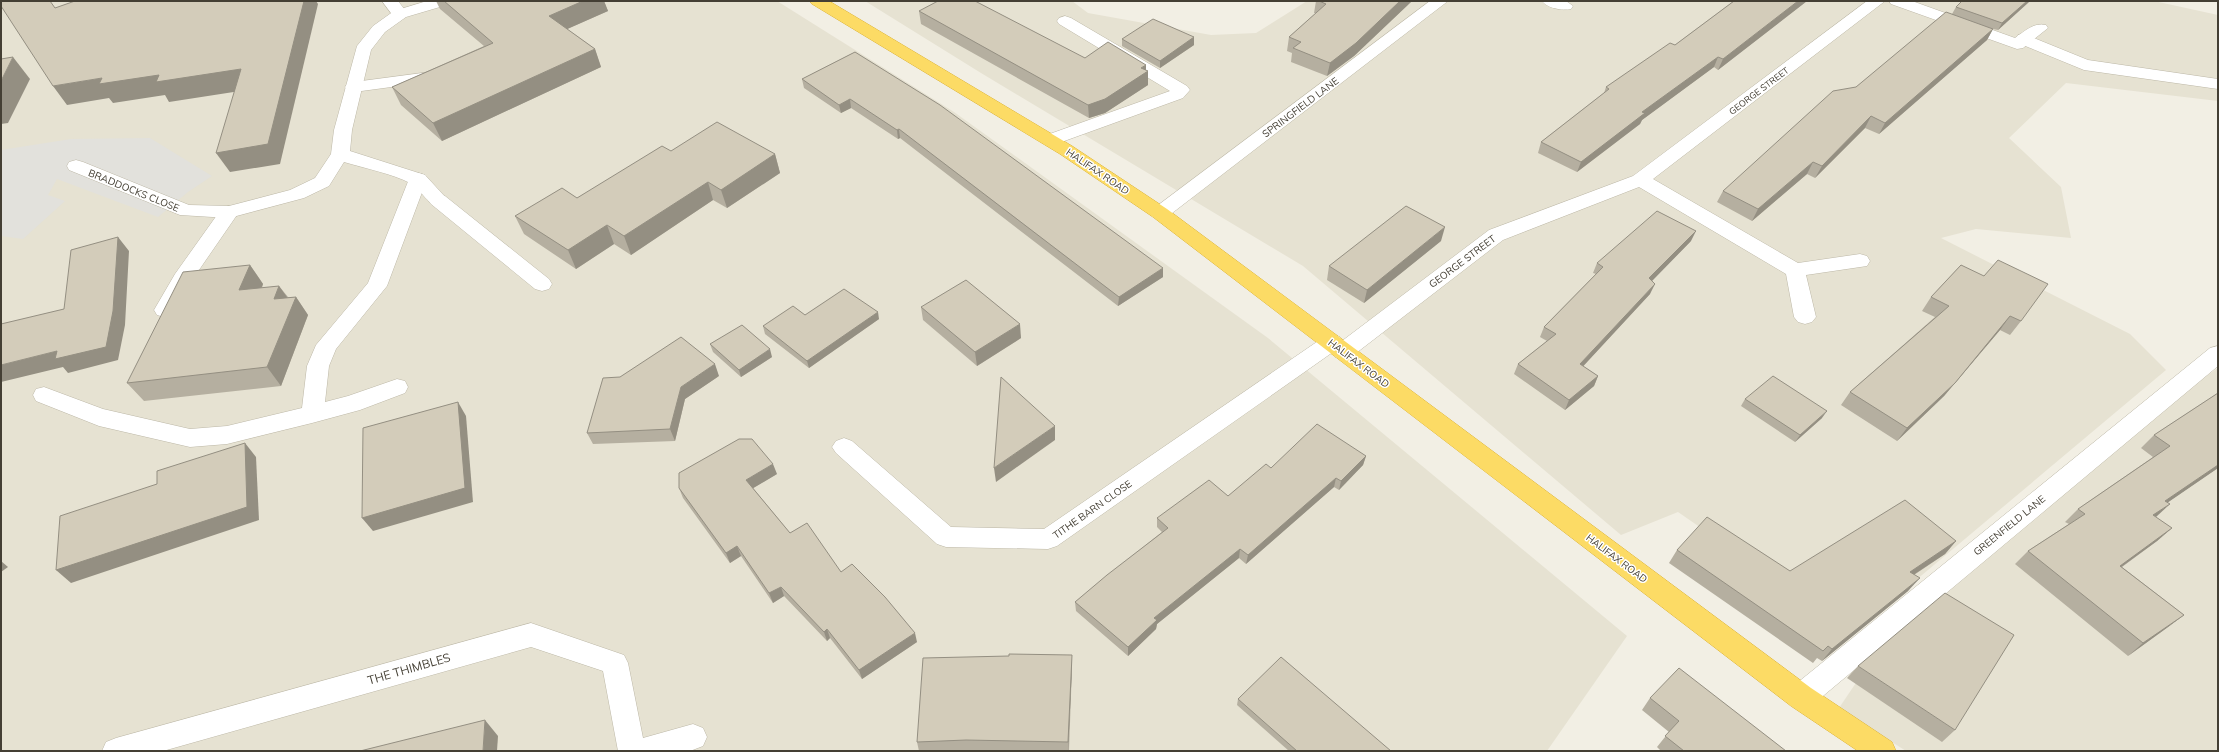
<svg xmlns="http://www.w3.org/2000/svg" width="2219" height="752" font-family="Mulish,sans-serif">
	<rect width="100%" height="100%" fill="#f2efe4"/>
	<!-- residential -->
	<g fill="#e6e2d2">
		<path d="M 1,1 L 777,1 L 954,112 L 1268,338 L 1627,636 L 1547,751 L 1,751 Z"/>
		<path d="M 865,1 L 1072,1 L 1088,13 L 1211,35 L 1256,33 L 1307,1 L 2154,1 L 2218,15 L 2218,101 L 2066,83 L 2009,138 L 2061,187 L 2071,238 L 1976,229 L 1941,238 L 2130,334 L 2166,370 L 1853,633 L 1678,512 L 1621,535 L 1303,266 L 981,73 Z"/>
		<path d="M 2218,368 L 2218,751 L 1906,751 L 1839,708 L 1895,625 L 2117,437 Z"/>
	</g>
	<!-- parking -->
	<path fill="#e2e1dc" d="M 150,138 L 212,176 L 188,192 L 158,217 L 57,179 L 48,195 L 65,201 L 23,239 L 1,236 L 1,150 L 71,139 Z"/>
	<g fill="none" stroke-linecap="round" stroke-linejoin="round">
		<defs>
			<g id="lane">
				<path d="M 382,1 L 398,1 L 408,14 L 406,17 L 394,17 Z"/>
				<path d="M 1065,16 L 1071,18 L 1187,86 L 1190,90 L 1183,98 L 1056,144 L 1050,146 L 1044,144 L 1041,140 L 1044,136 L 1170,91 L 1059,24 L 1057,21 L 1059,18 Z"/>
				<path d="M 2024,34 L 2088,60 L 2218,79 L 2218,89 L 2084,70 L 2018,43 L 2016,39 L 2018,35 Z"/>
				<path d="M 430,72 L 436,73 L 439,77 L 436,81 L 354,92 L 348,91 L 345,87 L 348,83 L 354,82 Z"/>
				<path d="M 418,173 L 425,175 L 427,179 L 387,286 L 336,349 L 329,366 L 325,402 L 348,396 L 397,379 L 405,381 L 408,387 L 405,393 L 360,410 L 312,423 L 227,444 L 190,447 L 99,426 L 36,401 L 33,395 L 36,389 L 44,387 L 103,409 L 190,429 L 227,426 L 302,408 L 307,366 L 316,345 L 368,283 L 409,179 L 411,175 Z"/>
				<path d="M 438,194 L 445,196 L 549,279 L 552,284 L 549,289 L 542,291 L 535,289 L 431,204 L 428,200 L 431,196 Z"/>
				<path d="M 229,206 L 236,208 L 239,212 L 190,283 L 171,315 L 164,317 L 157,315 L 154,310 L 175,274 L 222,208 Z"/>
			</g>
			<g id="street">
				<path d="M 427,1 L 452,1 L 450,4 L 406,17 L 385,32 L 371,50 L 352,130 L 350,151 L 425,175 L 448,200 L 445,204 C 426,209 424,190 410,183 C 393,174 364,168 344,162 L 329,186 L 304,198 L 229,218 L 180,215 L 69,170 L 67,166 L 69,162 L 76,160 L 83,162 L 189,205 L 229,206 L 290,190 L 315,178 L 331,154 L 334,130 L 357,46 L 373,26 L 394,11 Z"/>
				<path d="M 1430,1 L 1448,1 L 1167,217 L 1160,219 L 1153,217 L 1150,213 L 1153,209 Z"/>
				<path d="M 1542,1 L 1566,1 L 1573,6 L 1571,9 C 1562,11 1547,8 1542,1 Z"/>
				<path d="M 1867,1 L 1885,1 L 1653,179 L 1798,263 L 1860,254 L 1867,256 L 1870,261 L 1867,266 L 1806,275 L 1816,317 L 1812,322 L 1805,324 L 1798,322 L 1794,317 L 1786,274 L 1639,187 L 1503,240 L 1351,357 L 1343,359 L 1335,357 L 1333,352 L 1057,546 L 1048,549 L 946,547 L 937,544 L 836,453 L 832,447 L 836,441 L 844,438 L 852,441 L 951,527 L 1044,529 L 1324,337 L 1332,334 L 1340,337 L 1342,341 L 1489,230 L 1633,176 Z"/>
				<path d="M 1889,1 L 1912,1 L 2015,38 C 2025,31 2034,22 2046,25 L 2048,28 L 2023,48 L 2017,49 L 1891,4 Z"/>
				<path d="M 2218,346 L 2218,366 L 1811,706 L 1801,709 L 1791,706 L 1787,697 L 1791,688 L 2210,348 Z"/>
				<path d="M 531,623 L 624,655 L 628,663 L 643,738 L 693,724 L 703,728 L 707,737 L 703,746 L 690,751 L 618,751 L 603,671 L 531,647 L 163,751 L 102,751 L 106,742 L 116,738 Z"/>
			</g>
			<path id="highway" d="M 810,1 L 829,1 L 1072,146 L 1167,209 L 1811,688 L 1892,742 L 1896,751 L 1858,751 L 1791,706 L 1153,217 L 1060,154 L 812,4 Z"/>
		</defs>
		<!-- lane casing -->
		<use href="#lane" stroke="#bdb8a7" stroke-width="1"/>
		<!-- street casing -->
		<use href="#street" stroke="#bdb8a7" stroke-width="1"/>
		<!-- highway casing -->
		<use href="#highway" stroke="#dbb135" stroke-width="1"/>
		<!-- lane -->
		<use href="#lane" fill="#fff" fill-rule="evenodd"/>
		<!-- street -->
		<use href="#street" fill="#fff" fill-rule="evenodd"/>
		<!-- highway -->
		<use href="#highway" fill="#fcdb65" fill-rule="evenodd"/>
	</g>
	<!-- wall -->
	<g fill="#b5afa0">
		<path d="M 436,1 L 604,1 L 608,11 L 567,29 L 595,49 L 601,67 L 442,141 L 401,105 L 392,87 L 484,46 L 440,9 Z"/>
		<path d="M 1316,1 L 1412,1 L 1354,56 L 1327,76 L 1291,62 L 1292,53 L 1287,51 L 1289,37 L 1316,13 L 1314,13 Z"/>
		<path d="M 1734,1 L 1807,1 L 1718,70 L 1714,67 L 1642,120 L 1640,124 L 1577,172 L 1538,153 L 1541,142 L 1604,93 L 1606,87 L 1675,45 Z"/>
		<path d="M 2029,2 L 1998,30 L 1993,29 L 1987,40 L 1879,134 L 1865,128 L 1815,178 L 1807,174 L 1752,221 L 1717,202 L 1723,191 L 1856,87 L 1952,14 L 1956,7 Z"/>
		<path d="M 919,11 L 1085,58 L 1146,65 L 1146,70 L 1148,85 L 1105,113 L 1089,118 L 921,24 Z"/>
		<path d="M 1194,37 L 1194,45 L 1160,68 L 1122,46 L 1122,39 Z"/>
		<path d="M 855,52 L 1163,277 L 1118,306 L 900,138 L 898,139 L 851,108 L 841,113 L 804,88 L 802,79 Z"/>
		<path d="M 671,151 L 775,154 L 780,173 L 727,208 L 713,200 L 631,255 L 614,244 L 576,269 L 524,234 L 515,216 L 577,198 Z"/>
		<path d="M 1441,241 L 1364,303 L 1327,280 L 1329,266 Z"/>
		<path d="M 1691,241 L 1652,281 L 1650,294 L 1583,366 L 1598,376 L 1594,386 L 1565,410 L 1514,374 L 1518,364 L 1547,341 L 1540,337 L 1544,327 L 1596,274 L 1593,273 L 1597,263 Z"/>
		<path d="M 250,265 L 263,284 L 262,288 L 279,286 L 288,297 L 296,297 L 308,315 L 281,386 L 144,401 L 127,383 Z"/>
		<path d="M 1961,265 L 2021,321 L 2010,335 L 2000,330 L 1944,396 L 1897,441 L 1841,405 L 1850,392 L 1935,317 L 1922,311 L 1931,297 Z"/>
		<path d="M 921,307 L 1021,338 L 977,366 L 923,320 Z"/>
		<path d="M 805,315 L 879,319 L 809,368 L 765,334 L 763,326 Z"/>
		<path d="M 710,344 L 772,357 L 741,377 L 713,352 Z"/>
		<path d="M 719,376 L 685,399 L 675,441 L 593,444 L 587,433 Z"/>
		<path d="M 2218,393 L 2218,468 L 2168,502 L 2155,517 L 2172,528 L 2157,541 L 2122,567 L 2184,615 L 2168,627 L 2128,656 L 2015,564 L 2028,551 L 2069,524 L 2065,522 L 2078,509 L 2153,457 L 2141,448 L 2154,435 Z"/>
		<path d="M 1745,399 L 1822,418 L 1795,442 L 1741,406 Z"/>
		<path d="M 1366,456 L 1363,465 L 1339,490 L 1334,487 L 1246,564 L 1239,558 L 1157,624 L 1156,629 L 1128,656 L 1076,611 L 1075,602 L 1162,532 L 1157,527 L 1157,518 L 1228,496 L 1271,468 Z"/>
		<path d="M 777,474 L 753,488 L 790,533 L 841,572 L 917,642 L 862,679 L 830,638 L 827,641 L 784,596 L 773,603 L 741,556 L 730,563 L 683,498 L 679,488 Z"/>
		<path d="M 1956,541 L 1945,554 L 1914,575 L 1908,591 L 1822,661 L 1817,658 L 1813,663 L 1669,563 L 1677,550 L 1790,571 Z"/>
		<path d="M 1858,666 L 1955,730 L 1942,742 L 1847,678 Z"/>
		<path d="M 1072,667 L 1069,751 L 919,751 L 917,742 Z"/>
		<path d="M 1650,698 L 1786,751 L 1661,751 L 1657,747 L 1669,732 L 1642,710 Z"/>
		<path d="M 1238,699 L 1391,751 L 1289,751 L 1237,705 Z"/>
	</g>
	<!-- shaded-wall -->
	<g fill="#948f82">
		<path d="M 304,1 L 316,1 L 318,4 L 280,164 L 230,172 L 216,153 Z"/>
		<path d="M 583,1 L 604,1 L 608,11 L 556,34 L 549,16 Z"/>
		<path d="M 1400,1 L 1412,1 L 1354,56 L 1327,76 L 1330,63 Z"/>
		<path d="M 1798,1 L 1807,1 L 1718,70 L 1723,59 Z"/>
		<path d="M 2027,1 L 2030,1 L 1998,30 L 2002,23 Z"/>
		<path d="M 1993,29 L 1987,40 L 1879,134 L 1885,123 Z"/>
		<path d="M 1194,37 L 1194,45 L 1160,68 L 1160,61 Z"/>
		<path d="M 595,49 L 601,67 L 442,141 L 433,123 Z"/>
		<path d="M 13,57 L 30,79 L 8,123 L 1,124 L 1,81 Z"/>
		<path d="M 1718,57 L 1714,67 L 1642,120 L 1640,124 L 1577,172 L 1581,162 L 1642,112 Z"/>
		<path d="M 1146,65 L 1146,72 L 1148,71 L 1148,85 L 1105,113 L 1089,118 L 1088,105 Z"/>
		<path d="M 241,69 L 253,89 L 169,102 L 165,95 L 113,103 L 109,98 L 67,105 L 53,86 L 102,78 Z"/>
		<path d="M 850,99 L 851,108 L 841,113 L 839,105 Z"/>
		<path d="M 1871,116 L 1865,128 L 1815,178 L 1822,166 Z"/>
		<path d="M 899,129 L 900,138 L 898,139 L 897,130 Z"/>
		<path d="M 775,154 L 780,173 L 727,208 L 721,190 Z"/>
		<path d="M 1813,162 L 1807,174 L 1752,221 L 1758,209 Z"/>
		<path d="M 708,182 L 713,200 L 631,255 L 624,236 Z"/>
		<path d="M 607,225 L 614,244 L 576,269 L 568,250 Z"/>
		<path d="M 1445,227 L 1441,241 L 1364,303 L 1367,290 Z"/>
		<path d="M 1696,231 L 1691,241 L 1645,288 L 1649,278 Z"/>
		<path d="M 118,237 L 129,251 L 125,325 L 118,360 L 68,373 L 63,367 L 1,382 L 1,365 L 57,351 Z"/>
		<path d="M 250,265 L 263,284 L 253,308 L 239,290 Z"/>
		<path d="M 1163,268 L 1163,277 L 1118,306 L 1119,297 Z"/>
		<path d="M 1655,284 L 1650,294 L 1576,374 L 1580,364 Z"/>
		<path d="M 279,286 L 292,304 L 274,299 Z"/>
		<path d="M 296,297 L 308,315 L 281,386 L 267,367 Z"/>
		<path d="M 878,312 L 879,319 L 809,368 L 807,361 Z"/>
		<path d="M 2010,316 L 2000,330 L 1944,396 L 1897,441 L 1907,428 Z"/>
		<path d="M 1020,324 L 1021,338 L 977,366 L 975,352 Z"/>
		<path d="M 770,349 L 772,357 L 741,377 L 739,370 Z"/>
		<path d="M 715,364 L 719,376 L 685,399 L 675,441 L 670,429 L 681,387 Z"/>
		<path d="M 1598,376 L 1594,386 L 1565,410 L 1569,400 Z"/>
		<path d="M 458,402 L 466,416 L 473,502 L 373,531 L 362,518 Z"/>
		<path d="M 1827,411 L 1822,418 L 1795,442 L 1800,435 Z"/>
		<path d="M 1055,426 L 1055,440 L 996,482 L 994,468 Z"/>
		<path d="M 245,443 L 256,457 L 259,520 L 71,583 L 56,570 Z"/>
		<path d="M 1366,456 L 1363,465 L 1339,490 L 1341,481 Z"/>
		<path d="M 773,464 L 777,474 L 750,490 L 746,480 Z"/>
		<path d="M 2218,465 L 2218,468 L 2151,514 L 2165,501 Z"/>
		<path d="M 1336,478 L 1334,487 L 1246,564 L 1248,555 Z"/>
		<path d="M 2170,504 L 2156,517 L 2153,515 Z"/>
		<path d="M 2172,528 L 2157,541 L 2106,578 L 2120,566 Z"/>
		<path d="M 1956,541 L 1945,554 L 1898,585 L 1910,572 Z"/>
		<path d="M 737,546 L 741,556 L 730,563 L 726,553 Z"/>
		<path d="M 1240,549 L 1239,558 L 1157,624 L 1156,629 L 1128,656 L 1128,647 L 1154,618 Z"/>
		<path d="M 1,561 L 8,567 L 1,572 Z"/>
		<path d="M 1920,578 L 1908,591 L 1822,661 L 1832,649 Z"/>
		<path d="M 781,587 L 784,596 L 773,603 L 769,593 Z"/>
		<path d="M 2184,615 L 2168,627 L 2128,656 L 2143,643 Z"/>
		<path d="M 827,629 L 830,638 L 827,641 L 824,632 Z"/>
		<path d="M 915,633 L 917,642 L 862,679 L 859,670 Z"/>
		<path d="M 1072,655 L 1072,667 L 1068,751 L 1068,742 Z"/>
		<path d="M 485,720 L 498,736 L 497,751 L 483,751 Z"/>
	</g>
	<!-- building -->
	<g fill="#d3ccba" stroke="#948f82">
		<path d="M 1,1 L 50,1 L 55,8 L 75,1 L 304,1 L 268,144 L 216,153 L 241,69 L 156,82 L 159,75 L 99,84 L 102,78 L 53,86 L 1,6 Z"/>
		<path d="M 444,1 L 583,1 L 549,16 L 595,49 L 433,123 L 392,87 L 493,43 Z"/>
		<path d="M 938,1 L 975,1 L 1085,58 L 1108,42 L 1146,65 L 1141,68 L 1148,71 L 1105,99 L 1088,105 L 919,11 Z"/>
		<path d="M 1319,1 L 1400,1 L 1356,43 L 1330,63 L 1293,48 L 1301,42 L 1289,37 L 1326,4 Z"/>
		<path d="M 1734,1 L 1798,1 L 1723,59 L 1718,57 L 1642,112 L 1645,113 L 1581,162 L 1541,142 L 1609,89 L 1606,87 L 1670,43 L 1675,45 Z"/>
		<path d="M 1962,1 L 2027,1 L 2002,23 L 1956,7 Z"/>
		<path d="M 1946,12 L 1993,29 L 1885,123 L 1871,116 L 1822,166 L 1813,162 L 1758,209 L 1723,191 L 1833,91 L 1856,87 Z"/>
		<path d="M 1153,19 L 1194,37 L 1160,61 L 1122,39 Z"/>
		<path d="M 855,52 L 940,105 L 1163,268 L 1119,297 L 899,129 L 897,130 L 850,99 L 839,105 L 802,79 Z"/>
		<path d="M 13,57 L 1,81 L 1,59 Z"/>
		<path d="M 717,122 L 775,154 L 721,190 L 708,182 L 624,236 L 607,225 L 568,250 L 515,216 L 562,188 L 577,198 L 662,146 L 671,151 Z"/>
		<path d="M 1406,206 L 1445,227 L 1367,290 L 1329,266 Z"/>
		<path d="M 1657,211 L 1696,231 L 1649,278 L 1655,284 L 1580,364 L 1598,376 L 1569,400 L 1518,364 L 1556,334 L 1544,327 L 1603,267 L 1597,263 Z"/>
		<path d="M 118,237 L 113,311 L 106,347 L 55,359 L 57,351 L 1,365 L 1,324 L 64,309 L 71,250 Z"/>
		<path d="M 1998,260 L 2048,284 L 2021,321 L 2010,316 L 1955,383 L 1907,428 L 1850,392 L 1949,306 L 1931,297 L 1961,265 L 1984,276 Z"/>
		<path d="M 250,265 L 239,290 L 279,286 L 274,299 L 296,297 L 267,367 L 127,383 L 183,272 Z"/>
		<path d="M 966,280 L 1020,324 L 975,352 L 921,307 Z"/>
		<path d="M 844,289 L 878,312 L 807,361 L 763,326 L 793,306 L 805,315 Z"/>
		<path d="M 742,325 L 770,349 L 739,370 L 710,344 Z"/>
		<path d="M 681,337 L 715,364 L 681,387 L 670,429 L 587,433 L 603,378 L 620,377 Z"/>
		<path d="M 1773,376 L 1827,411 L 1800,435 L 1745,399 Z"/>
		<path d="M 1001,377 L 1055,426 L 994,468 Z"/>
		<path d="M 2218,393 L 2218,465 L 2165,501 L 2170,504 L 2153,515 L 2172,528 L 2120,566 L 2184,615 L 2143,643 L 2028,551 L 2085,514 L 2078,509 L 2170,446 L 2154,435 Z"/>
		<path d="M 458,402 L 465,488 L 362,518 L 363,428 Z"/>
		<path d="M 1317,424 L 1366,456 L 1341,481 L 1336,478 L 1248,555 L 1240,549 L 1154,618 L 1157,620 L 1128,647 L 1075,602 L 1107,575 L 1168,528 L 1157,518 L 1209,480 L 1228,496 L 1266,464 L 1271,468 Z"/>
		<path d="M 739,439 L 752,439 L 773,464 L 746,480 L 790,533 L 807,523 L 841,572 L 852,564 L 885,597 L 915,633 L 859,670 L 827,629 L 824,632 L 781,587 L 769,593 L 737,546 L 726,553 L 679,488 L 679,473 Z"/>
		<path d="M 245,443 L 247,507 L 56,570 L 60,516 L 157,484 L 157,471 Z"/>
		<path d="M 1905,500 L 1956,541 L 1910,572 L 1920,578 L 1832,649 L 1828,646 L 1823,651 L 1677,550 L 1707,517 L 1790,571 Z"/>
		<path d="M 1945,593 L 2014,635 L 1955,730 L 1858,666 Z"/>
		<path d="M 1009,654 L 1072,655 L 1068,742 L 966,740 L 917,742 L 923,658 L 1009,656 Z"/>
		<path d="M 1281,657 L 1391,751 L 1297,751 L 1238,699 Z"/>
		<path d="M 1679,668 L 1786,751 L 1684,751 L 1665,736 L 1679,721 L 1650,698 Z"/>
		<path d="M 485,720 L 483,751 L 360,751 Z"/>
	</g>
	<g text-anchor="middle" stroke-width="3" stroke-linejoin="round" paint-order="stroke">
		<!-- far-street labels -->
		<g font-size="9" fill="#443f34" stroke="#fff">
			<text transform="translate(1759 91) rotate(-37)" y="3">GEORGE STREET</text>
		</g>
		<!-- street labels -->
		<g font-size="10" fill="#443f34" stroke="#fff">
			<text transform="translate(1300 107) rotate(-37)" y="4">SPRINGFIELD LANE</text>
			<text transform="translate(1098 171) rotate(34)" y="4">HALIFAX ROAD</text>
			<text transform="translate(134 190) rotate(22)" y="4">BRADDOCKS CLOSE</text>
			<text transform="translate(1462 261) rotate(-37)" y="4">GEORGE STREET</text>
			<text transform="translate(1359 363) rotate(37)" y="4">HALIFAX ROAD</text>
			<text transform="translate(1092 509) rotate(-35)" y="4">TITHE BARN CLOSE</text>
			<text transform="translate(2009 525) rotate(-39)" y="4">GREENFIELD LANE</text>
			<text transform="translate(1617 558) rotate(37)" y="4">HALIFAX ROAD</text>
		</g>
		<!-- near-street labels -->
		<g font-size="12" fill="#443f34" stroke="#fff">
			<text transform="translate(409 669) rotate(-16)" y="4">THE THIMBLES</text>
		</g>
	</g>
	<!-- border -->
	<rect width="2219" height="752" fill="none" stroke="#443f34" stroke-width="4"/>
</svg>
